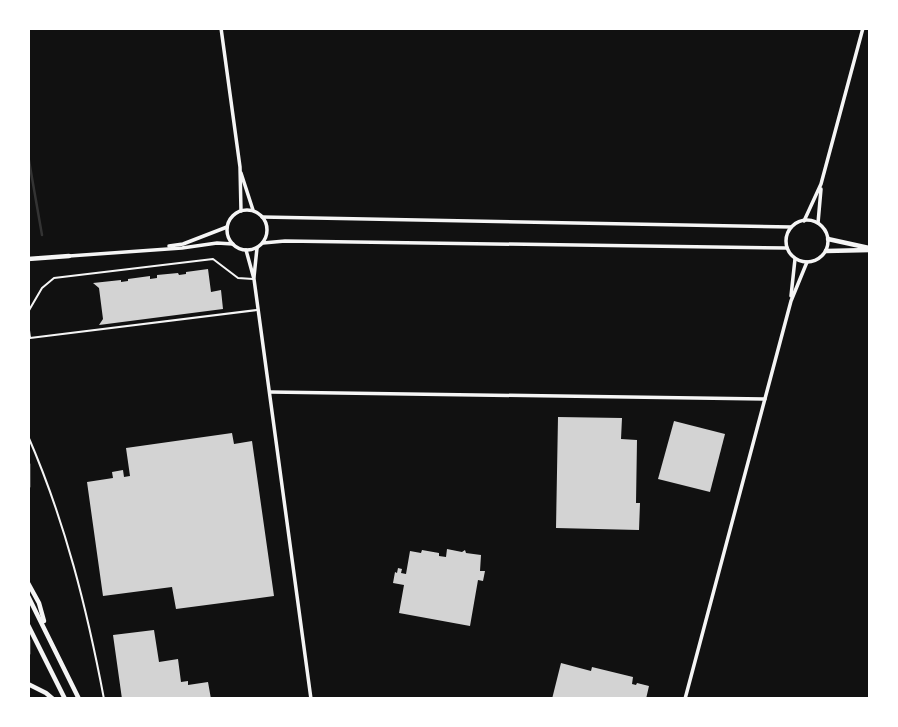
<svg xmlns="http://www.w3.org/2000/svg" width="898" height="727" font-family="'DM Sans',sans-serif">
	<rect width="100%" height="100%" fill="#111"/>
	<g fill="none" stroke-linecap="round" stroke-linejoin="round">
		<!-- stream -->
		<path stroke="#333" stroke-width="2.5" d="M 28,155 L 42,235"/>
	</g>
	<!-- building -->
	<g fill="#d3d3d3">
		<path d="M 208,269 L 211,292 L 221,290 L 223,309 L 99,325 L 103,319 L 99,288 L 93,283 L 121,280 L 121,282 L 128,281 L 128,279 L 150,276 L 150,279 L 157,278 L 157,275 L 178,273 L 179,275 L 186,274 L 186,272 Z"/>
		<path d="M 558,417 L 622,418 L 621,439 L 637,440 L 636,503 L 640,503 L 639,530 L 556,528 Z"/>
		<path d="M 674,421 L 725,434 L 710,492 L 658,479 Z"/>
		<path d="M 232,433 L 234,444 L 252,441 L 274,596 L 176,609 L 172,587 L 103,596 L 87,482 L 113,478 L 112,472 L 123,470 L 124,477 L 130,476 L 126,448 Z"/>
		<path d="M 447,549 L 462,552 L 465,550 L 466,553 L 481,555 L 480,571 L 485,571 L 483,581 L 478,580 L 470,626 L 399,613 L 404,585 L 393,583 L 395,572 L 397,573 L 398,568 L 402,569 L 401,573 L 406,574 L 410,551 L 421,553 L 422,550 L 439,553 L 439,556 L 446,557 Z"/>
		<path d="M 154,630 L 159,662 L 178,659 L 181,682 L 188,681 L 188,685 L 208,682 L 211,699 L 122,699 L 113,635 Z"/>
		<path d="M 561,663 L 591,671 L 592,667 L 633,677 L 632,684 L 636,685 L 637,683 L 649,686 L 646,699 L 552,699 Z"/>
	</g>
	<g fill="none" stroke-linecap="round" stroke-linejoin="round">
		<!-- path -->
		<path stroke="#f5f5f5" stroke-width="2" d="M 28,436 C 65,521 87,609 104,699"/>
		<!-- service -->
		<g stroke="#f5f5f5" stroke-width="2">
			<path d="M 28,312 L 42,288 L 54,278 L 213,259 L 238,278 L 253,279"/>
			<path d="M 28,322 L 30,338 L 257,310"/>
		</g>
		<!-- minor -->
		<g stroke="#f5f5f5" stroke-width="3.5">
			<path d="M 221,28 L 240,167 L 241,211"/>
			<path d="M 241,173 L 253,210"/>
			<circle cx="247" cy="230" r="20"/>
			<path d="M 262,217 L 791,227"/>
			<circle cx="807" cy="241" r="21"/>
			<path d="M 804,221 L 821,184 L 863,28"/>
			<path d="M 818,223 L 821,189"/>
			<path d="M 263,243 L 285,241 L 787,248"/>
			<path d="M 169,246 L 183,244 L 227,227"/>
			<path d="M 246,250 L 254,279 L 311,699"/>
			<path d="M 69,256 L 182,248 L 217,243 L 233,244"/>
			<path d="M 254,277 L 257,248"/>
			<path d="M 791,296 L 795,259"/>
			<path d="M 270,392 L 765,399"/>
			<path d="M 685,699 L 791,301 L 807,262"/>
		</g>
		<!-- tertiary -->
		<g stroke="#f5f5f5" stroke-width="4.5">
			<path d="M 828,239 L 869,248"/>
			<path d="M 826,251 L 870,250"/>
			<path d="M 28,259 L 69,256"/>
		</g>
		<!-- secondary -->
		<g stroke="#f5f5f5" stroke-width="4.5">
			<path d="M 28,464 L 28,487"/>
			<path d="M 28,583 L 39,603 L 44,621"/>
			<path d="M 28,596 L 79,699"/>
			<path d="M 28,625 L 65,699"/>
			<path d="M 28,640 L 28,654"/>
			<path d="M 28,684 L 46,693 L 53,699"/>
		</g>
	</g>
	<!-- border -->
	<rect width="898" height="727" fill="none" stroke="#ffffff" stroke-width="60"/>
</svg>
